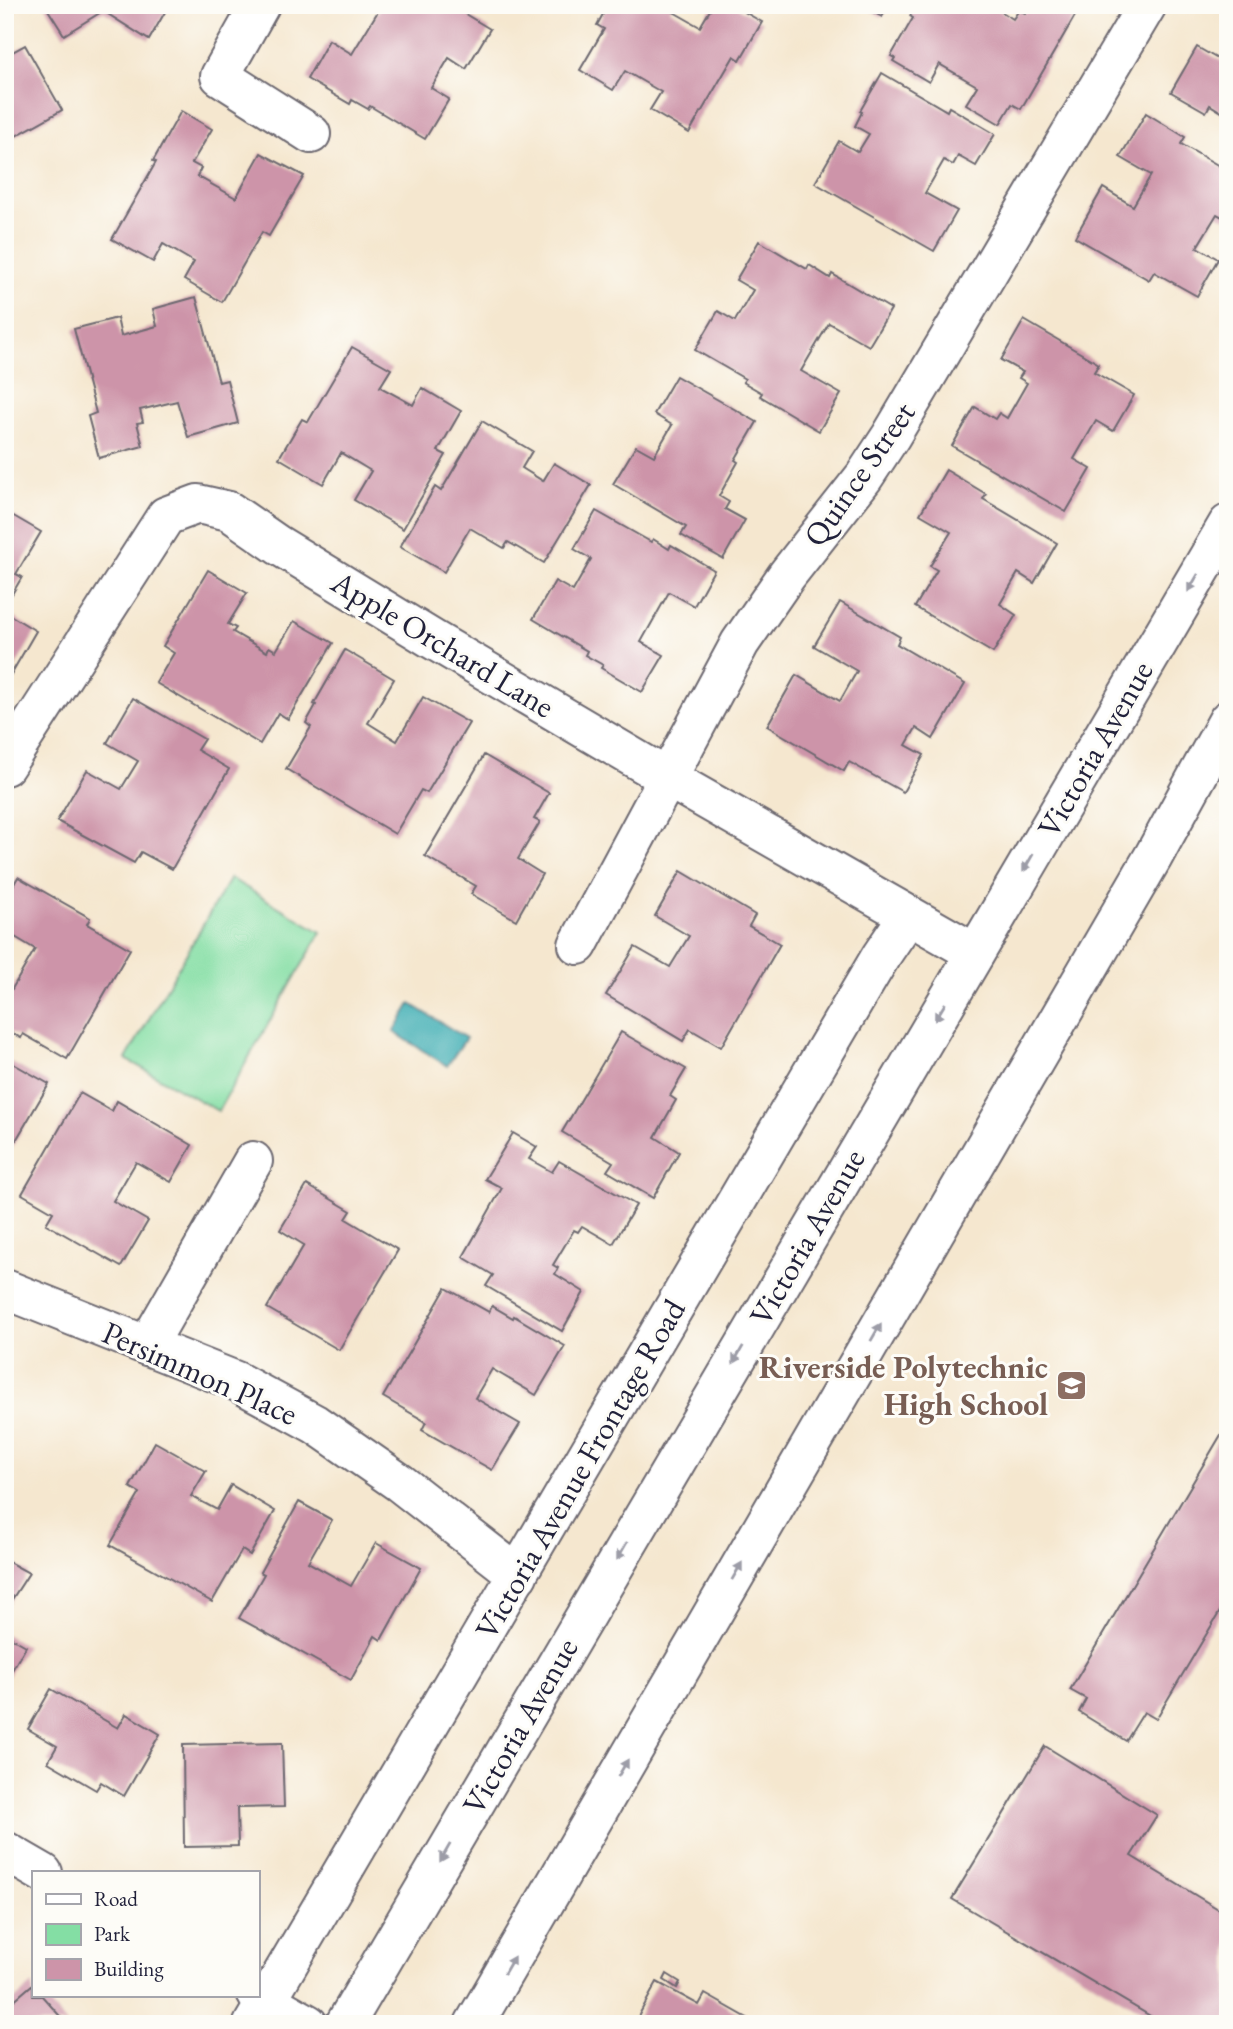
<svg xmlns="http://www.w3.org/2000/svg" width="1233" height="2029" font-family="'EB Garamond',serif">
	<rect width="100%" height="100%" fill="#fdfcf7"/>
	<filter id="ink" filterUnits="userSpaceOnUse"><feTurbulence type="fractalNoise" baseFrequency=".0143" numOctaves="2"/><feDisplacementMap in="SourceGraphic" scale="14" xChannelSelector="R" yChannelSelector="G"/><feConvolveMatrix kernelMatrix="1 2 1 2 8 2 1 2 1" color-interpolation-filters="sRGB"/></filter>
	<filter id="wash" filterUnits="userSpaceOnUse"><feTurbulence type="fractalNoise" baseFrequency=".00686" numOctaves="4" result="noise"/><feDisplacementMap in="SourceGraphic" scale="28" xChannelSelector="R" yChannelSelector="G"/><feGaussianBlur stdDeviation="1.57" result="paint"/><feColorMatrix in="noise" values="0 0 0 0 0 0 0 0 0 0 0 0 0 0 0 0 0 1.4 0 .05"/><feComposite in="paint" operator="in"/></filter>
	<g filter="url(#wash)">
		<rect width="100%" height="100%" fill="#f5e7cf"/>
		<!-- green -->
		<path fill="#84dea4" stroke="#538070" stroke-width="2" d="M 230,878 L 321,932 L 218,1111 L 126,1059 Z"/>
		<!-- water -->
		<path fill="#3aacb2" stroke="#2e6776" stroke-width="2" d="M 411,1004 L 466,1038 L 447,1066 L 394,1032 Z"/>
		<g id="blocks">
			<!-- building -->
			<g fill="#cd94a9">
				<path d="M 45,5 L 169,5 L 149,40 L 103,11 L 64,35 Z"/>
				<path d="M 376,5 L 450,5 L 490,29 L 466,69 L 449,58 L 431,88 L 449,99 L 425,139 L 370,106 L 368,109 L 352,100 L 350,104 L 307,79 L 329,40 L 352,54 L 380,8 Z"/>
				<path d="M 608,5 L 673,5 L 670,10 L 700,27 L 713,5 L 732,5 L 762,22 L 740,60 L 734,56 L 689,133 L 650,110 L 661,92 L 625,71 L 613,90 L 580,70 L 604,29 L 597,25 Z"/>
				<path d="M 860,5 L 889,5 L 882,17 Z"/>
				<path d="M 916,5 L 991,5 L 1013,19 L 1019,10 L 1025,13 L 1029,5 L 1061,5 L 1076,14 L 1021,109 L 1012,104 L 1000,124 L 966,104 L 977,86 L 939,64 L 929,82 L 893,61 L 895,58 L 891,56 L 913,18 L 910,16 Z"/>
				<path d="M 25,45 L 62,110 L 5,142 L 5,56 Z"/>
				<path d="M 1197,47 L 1228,65 L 1228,116 L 1210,105 L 1206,112 L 1171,92 Z"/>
				<path d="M 882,73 L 947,111 L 949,107 L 995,134 L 976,166 L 958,156 L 953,165 L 944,160 L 925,193 L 957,211 L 934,251 L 815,183 L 839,141 L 858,152 L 869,134 L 855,126 L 862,112 L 860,111 Z"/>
				<path d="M 181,111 L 212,129 L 192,163 L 201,168 L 197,176 L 236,198 L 261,153 L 304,176 L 269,236 L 262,232 L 222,302 L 184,280 L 194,262 L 163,244 L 153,262 L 112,239 L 156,162 L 153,161 Z"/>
				<path d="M 1146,113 L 1185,137 L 1181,144 L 1228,171 L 1228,220 L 1217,214 L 1197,247 L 1218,259 L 1197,296 L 1154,272 L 1149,280 L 1075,237 L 1103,188 L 1133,206 L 1151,175 L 1120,157 Z"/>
				<path d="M 759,241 L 807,269 L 809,265 L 830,278 L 832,274 L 891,309 L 869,346 L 829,323 L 801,371 L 841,394 L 819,431 L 760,396 L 762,393 L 743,382 L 745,379 L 695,350 L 718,311 L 735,321 L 753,290 L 736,280 Z"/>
				<path d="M 196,297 L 219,382 L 227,380 L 238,423 L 188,437 L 177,401 L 140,410 L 143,422 L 137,423 L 143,446 L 99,458 L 88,416 L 96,413 L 74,329 L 117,318 L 121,336 L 157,326 L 153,309 Z"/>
				<path d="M 1024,320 L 1099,364 L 1094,372 L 1134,395 L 1113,431 L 1096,421 L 1074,459 L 1091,469 L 1066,512 L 952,446 L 975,407 L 995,419 L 999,413 L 1007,418 L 1027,383 L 1019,378 L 1023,372 L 1001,360 Z"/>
				<path d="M 352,347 L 391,369 L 380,387 L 413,405 L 422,388 L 461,411 L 438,451 L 446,455 L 403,529 L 354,500 L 371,471 L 341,453 L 323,484 L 279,458 L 302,419 L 308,422 Z"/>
				<path d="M 676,376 L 757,422 L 735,460 L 738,462 L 719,496 L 729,502 L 725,509 L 745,520 L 723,559 L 681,535 L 686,527 L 613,484 L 636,446 L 654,456 L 672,425 L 654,414 Z"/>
				<path d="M 482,421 L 532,451 L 522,468 L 543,481 L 554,463 L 591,485 L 544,563 L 508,542 L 504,548 L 470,528 L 444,572 L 400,547 L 435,487 L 441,491 Z"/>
				<path d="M 946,470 L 986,494 L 983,499 L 1057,543 L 1034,583 L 1018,573 L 1000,604 L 1016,615 L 993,653 L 915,607 L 937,570 L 930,566 L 951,532 L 920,514 Z"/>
				<path d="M 5,511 L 41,532 L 16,574 L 22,577 L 5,606 Z"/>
				<path d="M 596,511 L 651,542 L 653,539 L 669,549 L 671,545 L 714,570 L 694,606 L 669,592 L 641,642 L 664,655 L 642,692 L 601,668 L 603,665 L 585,655 L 587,651 L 533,619 L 555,581 L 573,591 L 591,559 L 574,549 Z"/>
				<path d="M 208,570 L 247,593 L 228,624 L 236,628 L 233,632 L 267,652 L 269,647 L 276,651 L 294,621 L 333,643 L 288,719 L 278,713 L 260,744 L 156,683 L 174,653 L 163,646 Z"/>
				<path d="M 840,602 L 900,637 L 897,644 L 965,684 L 933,739 L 916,728 L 906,745 L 924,755 L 903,792 L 849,762 L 844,771 L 767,726 L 796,675 L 840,701 L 857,671 L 814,646 Z"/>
				<path d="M 5,612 L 36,631 L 10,676 L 5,674 Z"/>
				<path d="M 345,650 L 394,679 L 368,723 L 397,741 L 423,697 L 469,723 L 427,793 L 421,790 L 395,834 L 286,769 L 311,727 L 306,723 L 316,705 L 314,704 Z"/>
				<path d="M 133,698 L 204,739 L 197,750 L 229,769 L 172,869 L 141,852 L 134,863 L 57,821 L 87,770 L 121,789 L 138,761 L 107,743 Z"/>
				<path d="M 484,755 L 549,793 L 534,819 L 540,822 L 518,859 L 542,874 L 516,920 L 471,894 L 476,886 L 425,856 Z"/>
				<path d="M 681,871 L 755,915 L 749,926 L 780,944 L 721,1047 L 690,1029 L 683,1041 L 606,995 L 635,947 L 670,967 L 689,936 L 655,916 Z"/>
				<path d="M 18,877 L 90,918 L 87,924 L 130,949 L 67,1059 L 23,1034 L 21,1038 L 5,1029 L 5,985 L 12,989 L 35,949 L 5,931 L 5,900 Z"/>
				<path d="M 621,1032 L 686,1069 L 670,1096 L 676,1100 L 655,1137 L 679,1152 L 653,1198 L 607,1171 L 613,1162 L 562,1132 Z"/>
				<path d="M 5,1059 L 49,1084 L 5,1159 Z"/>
				<path d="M 80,1093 L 112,1111 L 117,1101 L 192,1145 L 171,1182 L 136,1162 L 113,1201 L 148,1221 L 121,1267 L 46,1224 L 53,1212 L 22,1194 Z"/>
				<path d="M 513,1133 L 537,1147 L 529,1159 L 552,1172 L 559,1161 L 636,1205 L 613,1244 L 582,1226 L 578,1232 L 574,1230 L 553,1265 L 558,1268 L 555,1274 L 584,1292 L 562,1331 L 486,1286 L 493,1275 L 463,1257 L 502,1188 L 485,1179 Z"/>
				<path d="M 307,1185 L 351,1211 L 346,1219 L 398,1250 L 339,1350 L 267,1308 L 304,1245 L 280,1230 Z"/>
				<path d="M 446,1288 L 489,1312 L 492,1306 L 513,1318 L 514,1316 L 565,1346 L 536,1395 L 492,1369 L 475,1398 L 520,1424 L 492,1470 L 422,1430 L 426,1422 L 383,1397 Z"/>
				<path d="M 1228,1423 L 1228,1598 L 1156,1719 L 1144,1712 L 1126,1741 L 1079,1712 L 1086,1699 L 1070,1690 Z"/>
				<path d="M 155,1442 L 206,1471 L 191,1496 L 217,1510 L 231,1485 L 275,1511 L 250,1555 L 242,1550 L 212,1602 L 110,1545 L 140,1493 L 130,1487 Z"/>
				<path d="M 299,1502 L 332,1520 L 308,1562 L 351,1586 L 376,1543 L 421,1568 L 381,1640 L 375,1636 L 351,1680 L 239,1618 L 264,1574 L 260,1572 Z"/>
				<path d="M 5,1560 L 29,1573 L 5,1610 Z"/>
				<path d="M 5,1634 L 26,1646 L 5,1682 Z"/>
				<path d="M 51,1689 L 118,1728 L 126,1714 L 160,1734 L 124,1796 L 101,1782 L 96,1790 L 48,1762 L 57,1746 L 28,1729 Z"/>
				<path d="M 282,1743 L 284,1807 L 237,1808 L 238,1846 L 184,1847 L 183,1745 Z"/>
				<path d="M 1045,1746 L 1157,1815 L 1131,1856 L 1228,1915 L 1228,2024 L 1164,2024 L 952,1899 Z"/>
				<path d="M 667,1974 L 680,1982 L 677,1988 L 664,1980 Z"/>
				<path d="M 657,1982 L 699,2005 L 705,1994 L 758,2024 L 634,2024 Z"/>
				<path d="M 33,1984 L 33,1996 L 42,1996 L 67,2024 L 13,2024 L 5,2015 L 5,2008 Z"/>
			</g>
		</g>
	</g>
	<g filter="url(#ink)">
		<use href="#blocks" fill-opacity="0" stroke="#6c676f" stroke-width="2"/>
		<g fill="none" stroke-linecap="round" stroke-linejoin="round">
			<defs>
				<g id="street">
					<path d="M 260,5 L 220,76 L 311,134"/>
					<path d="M 5,766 L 166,516 L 198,504 L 229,511 L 278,545 L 432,639 L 668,778 L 975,953"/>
					<path d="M 578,945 L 740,643 L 787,575 L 864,477 L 891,436 L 1147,5"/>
					<path d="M 5,1289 L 236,1381 L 315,1424 L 400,1483 L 518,1575"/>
					<path d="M 147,1346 L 253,1161"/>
					<path d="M 5,1851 L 43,1873"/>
					<path d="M 257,1995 L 308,2024"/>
					<path d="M 253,2024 L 809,1078 L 881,956 L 908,916"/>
				</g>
				<g id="secondary">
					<path d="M 345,2024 L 1228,524"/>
					<path d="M 474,2024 L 1153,857 L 1228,720"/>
				</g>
			</defs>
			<!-- street casing -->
			<use href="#street" stroke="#6c676f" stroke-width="42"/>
			<!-- secondary casing -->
			<use href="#secondary" stroke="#6c676f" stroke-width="42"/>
			<!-- street -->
			<use href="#street" stroke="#fff" stroke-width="38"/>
			<!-- secondary -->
			<use href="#secondary" stroke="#fff" stroke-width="38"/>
		</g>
		<!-- one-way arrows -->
		<defs><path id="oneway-solid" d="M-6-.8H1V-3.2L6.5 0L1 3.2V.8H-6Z" transform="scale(1.75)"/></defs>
		<g fill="#9c9ca7">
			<use href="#oneway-solid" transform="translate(1193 583) rotate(120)"/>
			<use href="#oneway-solid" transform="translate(1028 863) rotate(120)"/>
			<use href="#oneway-solid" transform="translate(940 1012) rotate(121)"/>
			<use href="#oneway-solid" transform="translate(876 1332) rotate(-60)"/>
			<use href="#oneway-solid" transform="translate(738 1355) rotate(120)"/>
			<use href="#oneway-solid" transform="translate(622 1551) rotate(120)"/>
			<use href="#oneway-solid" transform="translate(737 1571) rotate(-60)"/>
			<use href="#oneway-solid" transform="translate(623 1768) rotate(-60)"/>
			<use href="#oneway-solid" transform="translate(445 1853) rotate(120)"/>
			<use href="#oneway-solid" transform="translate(509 1965) rotate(-60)"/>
		</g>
	</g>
	<!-- icons -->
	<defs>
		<symbol id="school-square" viewBox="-11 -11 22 22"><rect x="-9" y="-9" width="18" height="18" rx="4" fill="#8d6e63" stroke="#fdfcf7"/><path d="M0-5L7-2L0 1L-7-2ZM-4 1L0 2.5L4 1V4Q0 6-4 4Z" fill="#fff"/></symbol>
	</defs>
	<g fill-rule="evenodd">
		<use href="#school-square" x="1054" y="1368" width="35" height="35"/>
	</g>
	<g text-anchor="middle" stroke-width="6" stroke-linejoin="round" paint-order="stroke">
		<!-- street labels -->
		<g font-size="32" fill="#22223b" stroke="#fdfcf7">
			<text transform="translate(859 474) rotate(-55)" y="11">Quince Street</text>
			<text transform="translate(443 644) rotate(31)" y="11">Apple Orchard Lane</text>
			<text transform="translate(1095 749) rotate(-60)" y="11">Victoria Avenue</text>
			<text transform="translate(807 1237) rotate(-60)" y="11">Victoria Avenue</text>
			<text transform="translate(200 1373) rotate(24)" y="11">Persimmon Place</text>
			<text transform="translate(580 1469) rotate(-60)" y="11">Victoria Avenue Frontage Road</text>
			<text transform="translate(520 1726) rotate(-60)" y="11">Victoria Avenue</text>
		</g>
		<!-- education labels -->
		<g font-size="32" font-weight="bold" fill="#785e54" stroke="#fdfcf7" text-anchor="end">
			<text x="1048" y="1378">Riverside Polytechnic<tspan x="1048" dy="37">High School</tspan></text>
		</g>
	</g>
	<!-- margin -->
	<rect width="1233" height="2029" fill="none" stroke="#fdfcf7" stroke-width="28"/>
	<!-- legend -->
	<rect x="32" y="1871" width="228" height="126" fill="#fdfcf7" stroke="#a5a5ac" stroke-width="2"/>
	<rect x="46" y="1894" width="35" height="10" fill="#ffffff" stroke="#a5a5ac" stroke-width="2"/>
	<text x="94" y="1906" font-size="21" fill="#22223b">Road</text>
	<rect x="46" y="1924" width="35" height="21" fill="#84dea4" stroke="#a5a5ac" stroke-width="2"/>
	<text x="94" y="1941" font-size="21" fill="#22223b">Park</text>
	<rect x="46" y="1959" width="35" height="21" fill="#cd94a9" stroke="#a5a5ac" stroke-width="2"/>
	<text x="94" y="1976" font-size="21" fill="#22223b">Building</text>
</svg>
